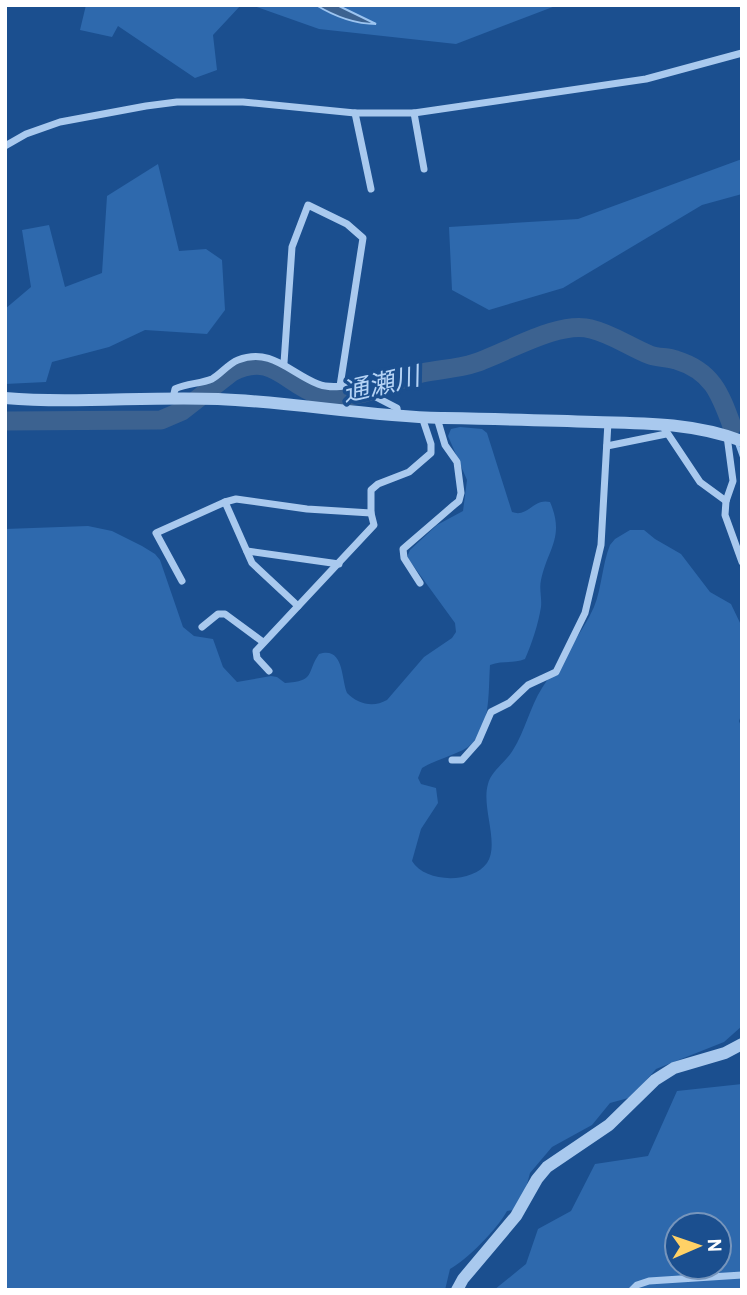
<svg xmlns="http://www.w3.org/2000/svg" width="747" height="1295" font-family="Overpass,'Noto Sans JP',sans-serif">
	<rect width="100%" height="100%" fill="#1b4f8f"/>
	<!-- green -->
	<g fill="#2e69ad" fill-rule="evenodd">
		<path d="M 86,5 L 241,5 L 213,35 L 217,70 L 195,78 L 118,26 L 112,37 L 80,30 Z"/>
		<path d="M 251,5 L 558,5 L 456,44 L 319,29 Z"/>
		<path d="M 742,159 L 742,194 L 702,205 L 563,288 L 489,310 L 452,290 L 449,227 L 578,219 Z"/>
		<path d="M 158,164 L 179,251 L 206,249 L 222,260 L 225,310 L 207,334 L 145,330 L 109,347 L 52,362 L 46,382 L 5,384 L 5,309 L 31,287 L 22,230 L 49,225 L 65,287 L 102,273 L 107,196 Z"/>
		<path d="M 460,427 L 482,429 L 487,433 L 512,512 C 528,518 533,498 550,502 C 565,537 548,548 541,580 C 539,589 542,598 541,607 C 538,625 532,643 525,659 C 513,664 502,660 490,665 C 488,693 492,735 463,750 C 449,757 435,760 422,768 L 418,778 L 421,784 L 436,788 L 438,803 L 421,829 L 412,861 C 425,883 472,884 487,863 C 500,844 481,807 488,784 C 491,771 506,762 513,750 C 525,731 530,707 542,688 C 559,661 581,636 594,607 C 602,587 602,565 610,545 L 615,539 L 630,530 L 644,530 L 655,539 L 681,554 L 710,592 L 731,604 L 742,627 L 742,713 L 739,721 L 742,729 L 742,1026 L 724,1042 L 656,1069 L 632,1097 L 610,1103 L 592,1125 L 552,1147 L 530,1173 L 525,1192 L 514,1210 L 507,1211 C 498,1228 467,1260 450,1269 L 445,1290 L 5,1290 L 5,529 L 88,526 L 112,531 L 142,546 L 155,554 L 160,560 L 183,627 L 194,636 L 213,639 L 223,667 L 237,682 L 271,676 L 277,677 L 285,683 C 316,681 306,673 319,654 C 344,646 341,678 347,693 C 358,704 373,708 387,700 L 424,657 L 452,638 L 456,632 L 455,623 L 407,557 L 410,550 L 437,525 L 463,511 L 467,480 L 448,436 L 451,429 Z"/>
		<path d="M 742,1084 L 742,1290 L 494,1290 L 526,1264 L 538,1229 L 571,1211 L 595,1164 L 648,1156 L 677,1091 ZM 677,1225 L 719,1225 L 719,1267 L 677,1267 Z"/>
	</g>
	<!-- water -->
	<path fill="#3c6290" stroke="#9cc4f0" stroke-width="2" d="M 316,5 L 337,5 L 376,24 C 355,24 334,16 316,5 Z"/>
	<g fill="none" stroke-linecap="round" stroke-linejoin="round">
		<!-- stream -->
		<g stroke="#9cc4f0" stroke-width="3.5">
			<path d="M 732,426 L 735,436"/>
			<path d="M 737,444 L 742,458"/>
		</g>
		<!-- river -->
		<path stroke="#3c6290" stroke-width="19" d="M 5,421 L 161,420 L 182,411 L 232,372 C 273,351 286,385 319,395 C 326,397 338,397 346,396 C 372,394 397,379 422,373 C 440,369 457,369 475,363 C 506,353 559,320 591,329 C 612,334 630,347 650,355 C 658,358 668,357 676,360 C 712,371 720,393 732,426"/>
		<!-- minor -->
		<g stroke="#a9c9ee" stroke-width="7">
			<path d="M 355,113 L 371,189"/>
			<path d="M 414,113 L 424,169"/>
			<path d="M 5,146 L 26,134 L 60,122 L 146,106 L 177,102 L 243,102 L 355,113 L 414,113 L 646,79 L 742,53"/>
			<path d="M 284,363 L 292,247 L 308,205 L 347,224 L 363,238 L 340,386"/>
			<path d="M 173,398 L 175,389 C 187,383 200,384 212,379 C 221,374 228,364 238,360 C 271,347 290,373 318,384 C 331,390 346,384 360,386 L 370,394 L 397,408 L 398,415"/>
			<path d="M 662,425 L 700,482 L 726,501"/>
			<path d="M 727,436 L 733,481 L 726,501 L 725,515 L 742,562"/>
			<path d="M 607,446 L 666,434"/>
			<path d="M 225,502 L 252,563 L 298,606"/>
			<path d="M 247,551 L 339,564"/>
			<path d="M 182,581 L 156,533 L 225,502 L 236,499 L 307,509 L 371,513"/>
			<path d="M 420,583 L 404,558 L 403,549 L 454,505 L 459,501 L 461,493 L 457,462 L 445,445 L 437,418"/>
			<path d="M 202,627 L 218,614 L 225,614 L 263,642"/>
			<path d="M 269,671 L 257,658 L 256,651 L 374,525 L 371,513 L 371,490 L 378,484 L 409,472 L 431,453 L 431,444 L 422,417"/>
			<path d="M 452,760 L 462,760 L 478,742 L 491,712 L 509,703 L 528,685 L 556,672 L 585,613 L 601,545 L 608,422"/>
			<path d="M 632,1290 L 637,1285 L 649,1281 L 742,1275"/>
		</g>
		<!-- tertiary -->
		<g stroke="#a9c9ee" stroke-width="12">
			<path d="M 5,398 C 76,404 147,396 218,399 C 293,402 366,416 441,418 C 492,419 544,420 595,422 C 645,423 694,423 742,441"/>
			<path d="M 457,1290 L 463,1279 L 516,1216 L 537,1179 L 547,1167 L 609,1125 L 655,1080 L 674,1068 L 725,1053 L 742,1044"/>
		</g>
	</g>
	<g text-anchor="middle" stroke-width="7" stroke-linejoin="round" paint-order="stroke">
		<!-- water labels -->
		<g font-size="26" font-style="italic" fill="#b5d3f5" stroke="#1b4f8f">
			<text transform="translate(381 384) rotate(-13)" y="9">通瀬川</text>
		</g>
	</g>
	<!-- border -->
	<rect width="747" height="1295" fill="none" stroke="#ffffff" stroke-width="14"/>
	<!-- north arrow -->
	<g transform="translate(698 1246) rotate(88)"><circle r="33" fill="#1b4f8f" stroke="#7695bc" stroke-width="2"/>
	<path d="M0-5L12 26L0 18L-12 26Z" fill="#ffd166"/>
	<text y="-10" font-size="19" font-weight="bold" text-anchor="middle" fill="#ffffff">N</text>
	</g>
</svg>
